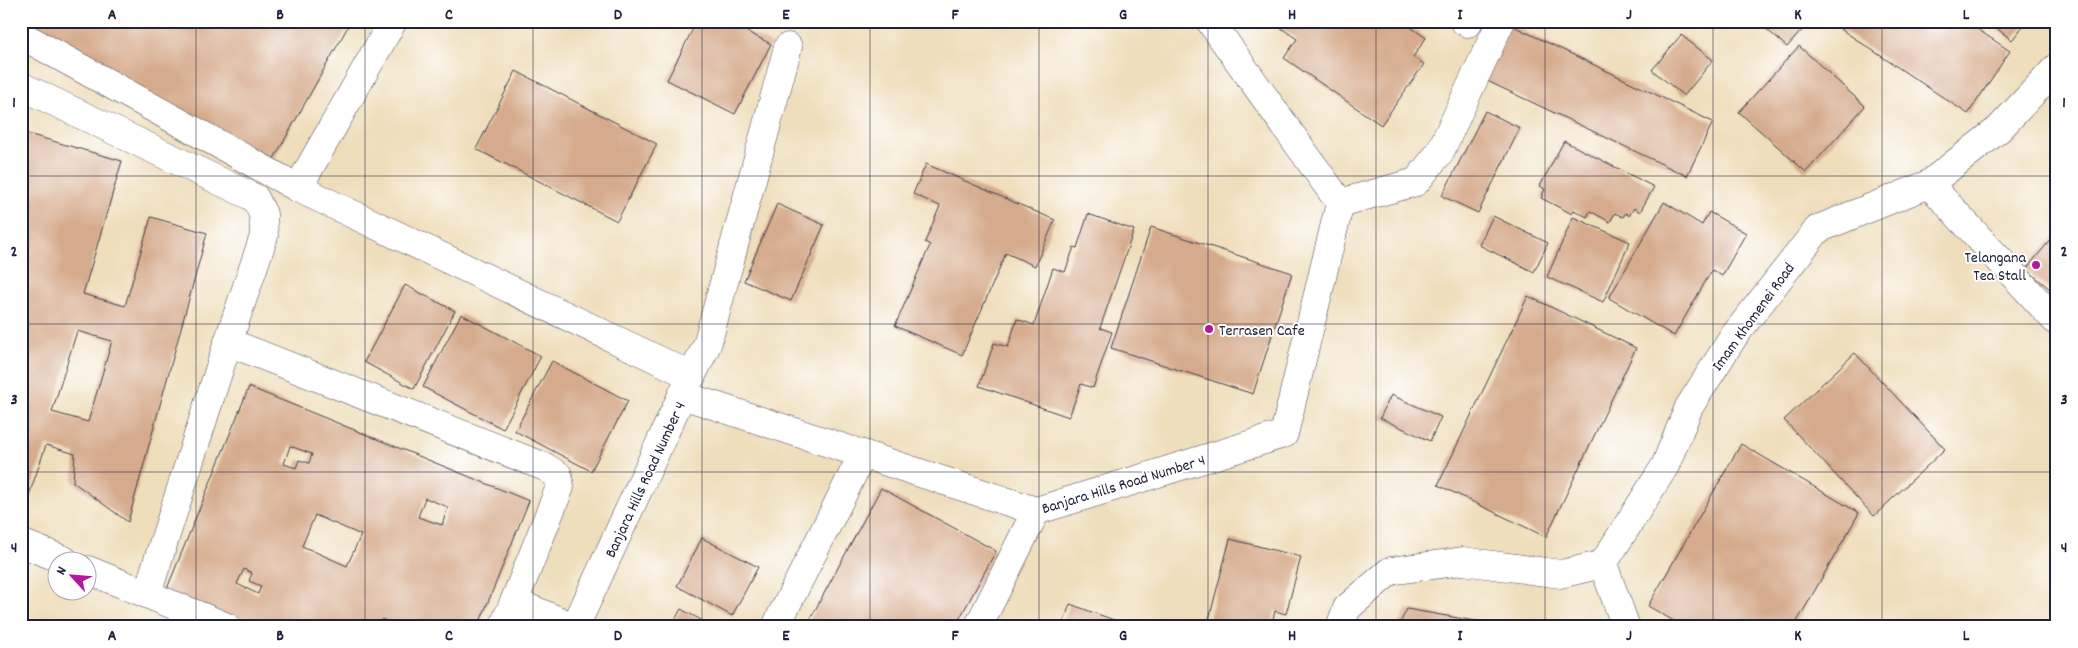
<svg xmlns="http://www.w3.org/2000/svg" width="2078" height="648" font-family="Dekko,sans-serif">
	<rect width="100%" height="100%" fill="#fff"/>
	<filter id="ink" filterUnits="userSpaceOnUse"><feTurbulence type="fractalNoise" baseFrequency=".02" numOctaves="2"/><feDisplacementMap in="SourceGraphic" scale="10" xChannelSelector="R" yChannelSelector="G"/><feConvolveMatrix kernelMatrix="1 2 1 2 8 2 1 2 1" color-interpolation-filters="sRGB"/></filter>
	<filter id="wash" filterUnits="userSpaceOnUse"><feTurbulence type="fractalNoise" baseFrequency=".0096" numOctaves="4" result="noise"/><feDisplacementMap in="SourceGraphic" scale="20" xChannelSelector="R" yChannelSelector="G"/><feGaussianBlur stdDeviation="1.12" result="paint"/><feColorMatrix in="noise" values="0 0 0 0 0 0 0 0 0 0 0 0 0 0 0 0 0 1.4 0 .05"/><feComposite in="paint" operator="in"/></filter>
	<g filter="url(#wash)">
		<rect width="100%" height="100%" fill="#efdebc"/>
		<g id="blocks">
			<!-- building -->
			<g fill="#d6ab8d" fill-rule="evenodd">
				<path d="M 21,21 L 351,21 L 271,164 L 21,25 Z"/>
				<path d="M 697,21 L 726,21 L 771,44 L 735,114 L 667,80 Z"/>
				<path d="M 1271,21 L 1402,21 L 1426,38 L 1413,57 L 1424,64 L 1381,125 L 1284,58 L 1297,39 Z"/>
				<path d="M 1757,21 L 1810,21 L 1787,47 Z"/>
				<path d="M 1840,21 L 1965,21 L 2010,51 L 1968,114 L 1836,26 Z"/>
				<path d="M 1987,21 L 2027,21 L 2012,40 Z"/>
				<path d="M 1509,24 L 1713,122 L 1687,176 L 1483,79 Z"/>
				<path d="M 1681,35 L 1713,60 L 1684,96 L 1652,70 Z"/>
				<path d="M 1799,46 L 1865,106 L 1806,172 L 1739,112 Z"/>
				<path d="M 516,71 L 657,144 L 617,221 L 476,149 Z"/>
				<path d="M 1485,111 L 1520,128 L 1478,213 L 1442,196 Z"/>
				<path d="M 21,132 L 122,161 L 83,294 L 125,306 L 151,217 L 207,233 L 128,522 L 73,482 L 75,454 L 46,445 L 24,510 L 21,508 ZM 77,331 L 112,341 L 88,422 L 52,412 Z"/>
				<path d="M 1564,141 L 1654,187 L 1640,212 L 1634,208 L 1629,216 L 1626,213 L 1623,217 L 1615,213 L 1610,222 L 1590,211 L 1587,217 L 1574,210 L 1572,214 L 1541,198 L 1545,189 L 1540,186 Z"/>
				<path d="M 926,164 L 1055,220 L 1035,266 L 1006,253 L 962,355 L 895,326 L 930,245 L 925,242 L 940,206 L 913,194 Z"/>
				<path d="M 1664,202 L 1702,225 L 1709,212 L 1746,233 L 1722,276 L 1712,270 L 1674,336 L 1609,298 Z"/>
				<path d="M 777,204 L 824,225 L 791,301 L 744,281 Z"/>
				<path d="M 1088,214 L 1134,230 L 1100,328 L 1112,332 L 1093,388 L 1081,384 L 1069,417 L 979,386 L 994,343 L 1008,347 L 1017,319 L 1034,325 L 1053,268 L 1065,272 L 1074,247 L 1077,248 Z"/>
				<path d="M 1493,216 L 1548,243 L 1534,272 L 1479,245 Z"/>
				<path d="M 1573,217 L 1630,242 L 1603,302 L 1547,277 Z"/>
				<path d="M 1151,227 L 1292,273 L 1253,394 L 1111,348 Z"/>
				<path d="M 2057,232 L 2057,295 L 2026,269 Z"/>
				<path d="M 405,285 L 455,311 L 414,389 L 364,362 Z"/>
				<path d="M 1528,296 L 1636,348 L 1546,537 L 1438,485 Z"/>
				<path d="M 461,314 L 541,356 L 503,429 L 423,387 Z"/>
				<path d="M 1855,353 L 1945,449 L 1874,516 L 1784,420 Z"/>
				<path d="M 552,361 L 628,401 L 591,471 L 515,431 Z"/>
				<path d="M 249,387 L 529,501 L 478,627 L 401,627 L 382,619 L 379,627 L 239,627 L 164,596 ZM 290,446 L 312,454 L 309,463 L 299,460 L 296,468 L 284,464 ZM 425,498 L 448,507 L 442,525 L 418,517 ZM 315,515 L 361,535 L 347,566 L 302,546 ZM 244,569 L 252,573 L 249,581 L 261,586 L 258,594 L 237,584 Z"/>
				<path d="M 1391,395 L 1441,417 L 1430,441 L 1380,418 Z"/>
				<path d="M 1741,444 L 1859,513 L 1794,627 L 1684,627 L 1648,606 Z"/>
				<path d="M 881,488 L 996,551 L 955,627 L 806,627 Z"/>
				<path d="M 702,538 L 758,567 L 732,616 L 677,586 Z"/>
				<path d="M 1230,539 L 1301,557 L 1286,614 L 1275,611 L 1271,627 L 1238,627 L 1209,619 Z"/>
				<path d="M 1070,604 L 1133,627 L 1062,627 Z"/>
				<path d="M 681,609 L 714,627 L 671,627 Z"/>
				<path d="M 1407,609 L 1504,626 L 1504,627 L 1398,627 Z"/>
			</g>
		</g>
	</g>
	<g filter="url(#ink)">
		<use href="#blocks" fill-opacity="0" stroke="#413e4e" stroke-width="1"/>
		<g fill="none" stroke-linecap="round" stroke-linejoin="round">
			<defs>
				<g id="minor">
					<path d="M 1464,21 L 1468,23"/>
					<path d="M 21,35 L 298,188 L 692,376"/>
					<path d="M 21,86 L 255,198 L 263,214 L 264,236 L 228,342"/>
					<path d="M 1929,184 L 2057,322"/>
					<path d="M 298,188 L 393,21"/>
					<path d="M 1340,203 L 1416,182 L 1440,152 L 1501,21"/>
					<path d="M 684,391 L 707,345 L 788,47"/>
					<path d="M 21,543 L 64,560"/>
					<path d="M 1603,564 L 1626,627"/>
					<path d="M 88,570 L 227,627"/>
					<path d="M 147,594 L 228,342 L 545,467 L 558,475 L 560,487 L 514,602"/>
					<path d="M 503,627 L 514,602 L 574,627"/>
					<path d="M 575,627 L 682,395 L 1036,511 L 1284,434 L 1340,203 L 1210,21"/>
					<path d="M 778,627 L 778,622 L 863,454"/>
					<path d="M 978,627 L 1036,511"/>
					<path d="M 1340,627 L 1347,608 L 1390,571 L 1463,561 L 1561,574 L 1603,564 L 1665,466 L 1689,407 L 1734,336 L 1818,229 L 1929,184 L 1999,129 L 2057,67"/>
				</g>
			</defs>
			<!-- minor casing -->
			<use href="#minor" stroke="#413e4e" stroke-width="29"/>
			<!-- minor -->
			<use href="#minor" stroke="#fff" stroke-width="28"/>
		</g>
	</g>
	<!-- grid -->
	<path fill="none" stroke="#22223b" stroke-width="1" stroke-opacity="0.55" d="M 196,21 L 196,627M 365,21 L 365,627M 533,21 L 533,627M 702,21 L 702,627M 870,21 L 870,627M 1039,21 L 1039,627M 1208,21 L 1208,627M 1376,21 L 1376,627M 1545,21 L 1545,627M 1713,21 L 1713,627M 1882,21 L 1882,627M 21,176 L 2057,176M 21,324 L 2057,324M 21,472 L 2057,472"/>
	<!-- markers -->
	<g fill="#b5179e" stroke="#fff" stroke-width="2">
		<circle cx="2036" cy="265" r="5"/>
		<circle cx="1209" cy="329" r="5"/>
	</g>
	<g text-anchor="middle" stroke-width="4" stroke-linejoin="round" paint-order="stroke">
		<!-- poi labels -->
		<g font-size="16" fill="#22223b" stroke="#fff" text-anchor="end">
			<text x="2026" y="262">Telangana<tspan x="2026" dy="18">Tea Stall</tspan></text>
			<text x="1219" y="335" text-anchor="start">Terrasen Cafe</text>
		</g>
		<!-- street labels -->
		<g font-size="16" fill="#22223b" stroke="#fff">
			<text transform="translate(1752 316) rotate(-54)" y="6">Imam Khomenei Road</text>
			<text transform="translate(644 479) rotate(-65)" y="6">Banjara Hills Road Number 4</text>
			<text transform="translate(1123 483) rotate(-17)" y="6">Banjara Hills Road Number 4</text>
		</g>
	</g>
	<!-- margin -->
	<rect width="2078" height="648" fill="none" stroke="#fff" stroke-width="55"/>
	<!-- north arrow -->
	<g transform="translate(72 576) rotate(296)"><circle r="24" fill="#ffffff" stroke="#a7a7b1"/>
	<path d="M0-4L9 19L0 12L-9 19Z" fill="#b5179e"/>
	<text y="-8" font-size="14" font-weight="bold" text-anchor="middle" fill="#22223b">N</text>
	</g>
	<rect x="28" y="28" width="2022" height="592" fill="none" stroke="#22223b" stroke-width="2"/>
	<g font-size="16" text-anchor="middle" font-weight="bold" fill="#22223b">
		<text x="112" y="19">A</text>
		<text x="280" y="19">B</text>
		<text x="449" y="19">C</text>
		<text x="618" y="19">D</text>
		<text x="786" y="19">E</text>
		<text x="955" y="19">F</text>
		<text x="1123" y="19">G</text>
		<text x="1292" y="19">H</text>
		<text x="1460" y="19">I</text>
		<text x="1629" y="19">J</text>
		<text x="1798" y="19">K</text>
		<text x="1966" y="19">L</text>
		<text x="14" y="107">1</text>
		<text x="2064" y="107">1</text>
		<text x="14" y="256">2</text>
		<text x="2064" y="256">2</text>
		<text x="14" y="404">3</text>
		<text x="2064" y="404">3</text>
		<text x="14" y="552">4</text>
		<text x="2064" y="552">4</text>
		<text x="112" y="640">A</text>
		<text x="280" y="640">B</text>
		<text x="449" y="640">C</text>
		<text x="618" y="640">D</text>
		<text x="786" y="640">E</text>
		<text x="955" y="640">F</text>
		<text x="1123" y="640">G</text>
		<text x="1292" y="640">H</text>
		<text x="1460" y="640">I</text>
		<text x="1629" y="640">J</text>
		<text x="1798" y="640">K</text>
		<text x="1966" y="640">L</text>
	</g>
</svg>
